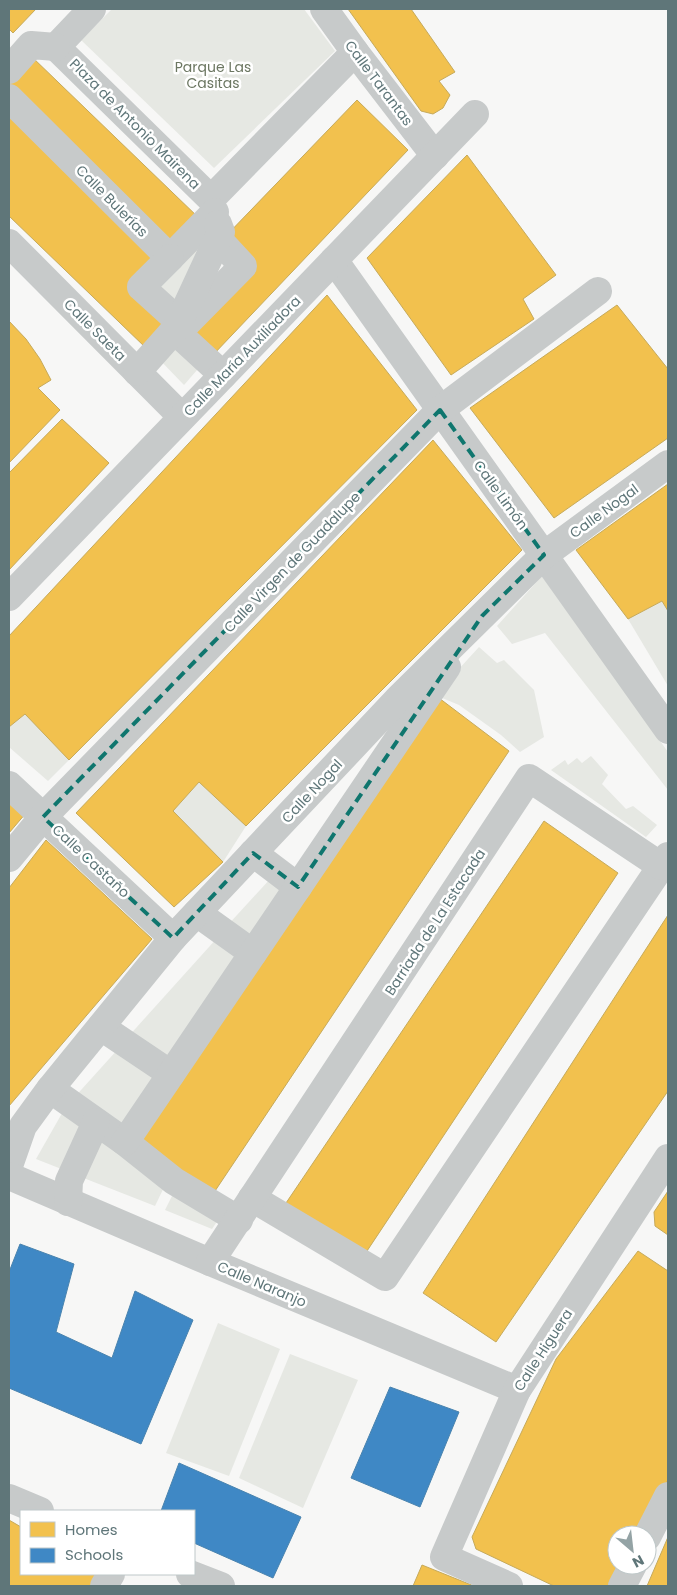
<svg xmlns="http://www.w3.org/2000/svg" width="677" height="1595" font-family="Poppins,sans-serif">
	<rect width="100%" height="100%" fill="#f7f7f6"/>
	<!-- green -->
	<g fill="#e6e8e3">
		<path d="M 112,9 L 304,9 L 335,51 L 214,168 L 81,40 Z"/>
		<path d="M 194,240 L 204,249 L 175,313 L 146,287 Z"/>
		<path d="M 179,339 L 204,362 L 184,385 L 159,359 Z"/>
		<path d="M 542,576 L 668,752 L 668,790 L 545,633 L 512,644 L 497,626 Z"/>
		<path d="M 662,601 L 668,611 L 668,686 L 628,619 Z"/>
		<path d="M 479,647 L 497,663 L 504,660 L 534,690 L 544,737 L 520,752 L 501,735 L 459,705 L 435,695 Z"/>
		<path d="M 25,714 L 69,760 L 48,781 L 9,747 L 9,727 Z"/>
		<path d="M 591,756 L 608,775 L 602,784 L 626,809 L 633,806 L 657,825 L 646,837 L 551,770 L 565,760 L 568,765 L 577,758 L 582,763 Z"/>
		<path d="M 199,782 L 246,826 L 223,862 L 173,811 Z"/>
		<path d="M 271,878 L 294,889 L 257,947 L 226,927 Z"/>
		<path d="M 218,937 L 248,955 L 173,1069 L 127,1038 Z"/>
		<path d="M 119,1048 L 165,1080 L 127,1133 L 72,1100 Z"/>
		<path d="M 65,1108 L 89,1126 L 69,1172 L 36,1159 Z"/>
		<path d="M 99,1129 L 168,1179 L 155,1206 L 81,1177 Z"/>
		<path d="M 177,1186 L 222,1214 L 212,1229 L 165,1210 Z"/>
		<path d="M 218,1323 L 280,1349 L 229,1476 L 166,1453 Z"/>
		<path d="M 290,1354 L 358,1380 L 303,1508 L 239,1478 Z"/>
	</g>
	<!-- homes -->
	<g fill="#f2c14e" stroke="#c6aa5b">
		<path d="M 9,9 L 36,9 L 13,33 L 9,29 Z"/>
		<path d="M 348,9 L 411,9 L 455,72 L 439,81 L 450,95 L 443,108 L 433,114 L 421,111 Z"/>
		<path d="M 31,56 L 201,220 L 174,247 L 9,84 L 9,78 Z"/>
		<path d="M 357,100 L 408,150 L 212,356 L 186,330 L 253,265 L 224,238 Z"/>
		<path d="M 9,111 L 161,262 L 136,289 L 170,324 L 146,348 L 9,216 Z"/>
		<path d="M 467,155 L 556,275 L 523,299 L 534,319 L 451,375 L 367,258 Z"/>
		<path d="M 327,295 L 417,410 L 69,760 L 25,714 L 9,727 L 9,636 Z"/>
		<path d="M 617,305 L 668,369 L 668,438 L 554,518 L 470,408 Z"/>
		<path d="M 9,321 L 26,339 L 40,359 L 51,380 L 38,388 L 60,410 L 9,463 Z"/>
		<path d="M 62,419 L 109,463 L 9,570 L 9,473 Z"/>
		<path d="M 433,440 L 522,550 L 246,826 L 199,782 L 173,811 L 223,862 L 174,907 L 76,813 Z"/>
		<path d="M 668,484 L 668,611 L 662,601 L 628,619 L 576,550 Z"/>
		<path d="M 435,695 L 509,751 L 211,1197 L 131,1146 Z"/>
		<path d="M 9,796 L 26,813 L 9,833 Z"/>
		<path d="M 544,821 L 618,873 L 365,1254 L 286,1203 Z"/>
		<path d="M 46,840 L 152,939 L 9,1106 L 9,888 Z"/>
		<path d="M 668,915 L 668,1091 L 496,1342 L 423,1293 Z"/>
		<path d="M 668,1191 L 668,1235 L 655,1226 L 654,1212 Z"/>
		<path d="M 638,1251 L 668,1271 L 668,1480 L 638,1535 L 617,1535 L 617,1565 L 621,1565 L 609,1586 L 554,1586 L 476,1549 L 472,1537 L 556,1359 Z"/>
		<path d="M 9,1520 L 21,1527 L 21,1574 L 99,1574 L 92,1586 L 9,1586 Z"/>
		<path d="M 668,1537 L 668,1586 L 647,1586 Z"/>
		<path d="M 422,1565 L 474,1586 L 413,1586 Z"/>
	</g>
	<!-- schools -->
	<g fill="#3f88c5" stroke="#4983ae">
		<path d="M 20,1244 L 74,1264 L 56,1332 L 112,1358 L 135,1291 L 193,1320 L 141,1444 L 9,1388 L 9,1272 Z"/>
		<path d="M 390,1387 L 459,1412 L 420,1507 L 351,1478 Z"/>
		<path d="M 179,1463 L 301,1517 L 273,1578 L 194,1543 L 194,1511 L 161,1511 Z"/>
	</g>
	<g fill="none" stroke-linecap="round" stroke-linejoin="round">
		<!-- minor -->
		<g stroke="#c7caca" stroke-width="28">
			<path d="M 92,9 L 56,47 L 211,199 L 355,52"/>
			<path d="M 324,9 L 355,52 L 435,156"/>
			<path d="M 9,70 L 31,45 L 56,47"/>
			<path d="M 9,98 L 170,258 L 215,212"/>
			<path d="M 9,243 L 182,417"/>
			<path d="M 170,258 L 141,287 L 184,326 L 243,266 L 218,239"/>
			<path d="M 334,260 L 668,730"/>
			<path d="M 174,330 L 223,375"/>
			<path d="M 137,372 L 177,327 L 221,232 L 218,224"/>
			<path d="M 9,597 L 475,114"/>
			<path d="M 9,785 L 173,938"/>
			<path d="M 253,853 L 298,887"/>
			<path d="M 9,858 L 43,817 L 440,410 L 598,291"/>
			<path d="M 197,913 L 253,953"/>
			<path d="M 101,1027 L 171,1074"/>
			<path d="M 50,1089 L 125,1142 L 174,1181 L 239,1220"/>
			<path d="M 125,1142 L 447,667"/>
			<path d="M 9,1166 L 23,1126 L 50,1089 L 173,938 L 397,700 L 544,555 L 668,464"/>
			<path d="M 9,1176 L 210,1262 L 517,1390"/>
			<path d="M 252,1198 L 385,1277 L 668,856"/>
			<path d="M 68,1202 L 69,1181 L 96,1122"/>
			<path d="M 210,1262 L 529,778 L 661,866"/>
			<path d="M 9,1498 L 40,1511"/>
			<path d="M 647,1537 L 668,1496"/>
			<path d="M 190,1574 L 221,1586"/>
			<path d="M 104,1586 L 111,1574"/>
			<path d="M 509,1586 L 444,1557 L 517,1390 L 668,1158"/>
			<path d="M 622,1586 L 633,1565"/>
		</g>
	</g>
	<!-- marked area -->
	<path fill="none" stroke="#0f766e" stroke-width="4" stroke-dasharray="10 6" stroke-linejoin="round" d="M 440,410 L 544,555 L 482,616 L 298,887 L 253,853 L 173,938 L 43,817 Z"/>
	<g text-anchor="middle" stroke-width="5" stroke-linejoin="round" paint-order="stroke">
		<!-- park labels -->
		<g font-size="14" fill="#6c7762" stroke="#fff">
			<text x="213" y="72">Parque Las<tspan x="213" dy="16">Casitas</tspan></text>
		</g>
		<!-- street labels -->
		<g font-size="14" fill="#5f7679" stroke="#fff">
			<text transform="translate(379 83) rotate(53)" y="5">Calle Tarantas</text>
			<text transform="translate(135 124) rotate(45)" y="5">Plaza de Antonio Mairena</text>
			<text transform="translate(112 201) rotate(45)" y="5">Calle Bulerías</text>
			<text transform="translate(95 330) rotate(45)" y="5">Calle Saeta</text>
			<text transform="translate(242 356) rotate(-46)" y="5">Calle María Auxiliadora</text>
			<text transform="translate(501 495) rotate(54)" y="5">Calle Limón</text>
			<text transform="translate(604 511) rotate(-36)" y="5">Calle Nogal</text>
			<text transform="translate(292 562) rotate(-46)" y="5">Calle Virgen de Guadalupe</text>
			<text transform="translate(312 791) rotate(-47)" y="5">Calle Nogal</text>
			<text transform="translate(91 861) rotate(43)" y="5">Calle Castaño</text>
			<text transform="translate(435 922) rotate(-57)" y="5">Barriada de La Estacada</text>
			<text transform="translate(262 1284) rotate(23)" y="5">Calle Naranjo</text>
			<text transform="translate(543 1350) rotate(-57)" y="5">Calle Higuera</text>
		</g>
	</g>
	<!-- border -->
	<rect width="677" height="1595" fill="none" stroke="#5f7679" stroke-width="20"/>
	<!-- legend -->
	<rect x="20" y="1510" width="175" height="65" fill="#ffffff" stroke="#bfc8c9"/>
	<rect x="30" y="1522" width="25" height="15" fill="#f2c14e" stroke="#bfc8c9"/>
	<text x="65" y="1535" font-size="15" fill="#5f7679">Homes</text>
	<rect x="30" y="1548" width="25" height="15" fill="#3f88c5" stroke="#bfc8c9"/>
	<text x="65" y="1560" font-size="15" fill="#5f7679">Schools</text>
	<!-- north arrow -->
	<g transform="translate(632 1550) rotate(152)"><circle r="24" fill="#ffffff" stroke="#bfc8c9"/>
	<path d="M0-4L9 19L0 12L-9 19Z" fill="#94a3a5"/>
	<text y="-8" font-size="14" font-weight="bold" text-anchor="middle" fill="#5f7679">N</text>
	</g>
</svg>
